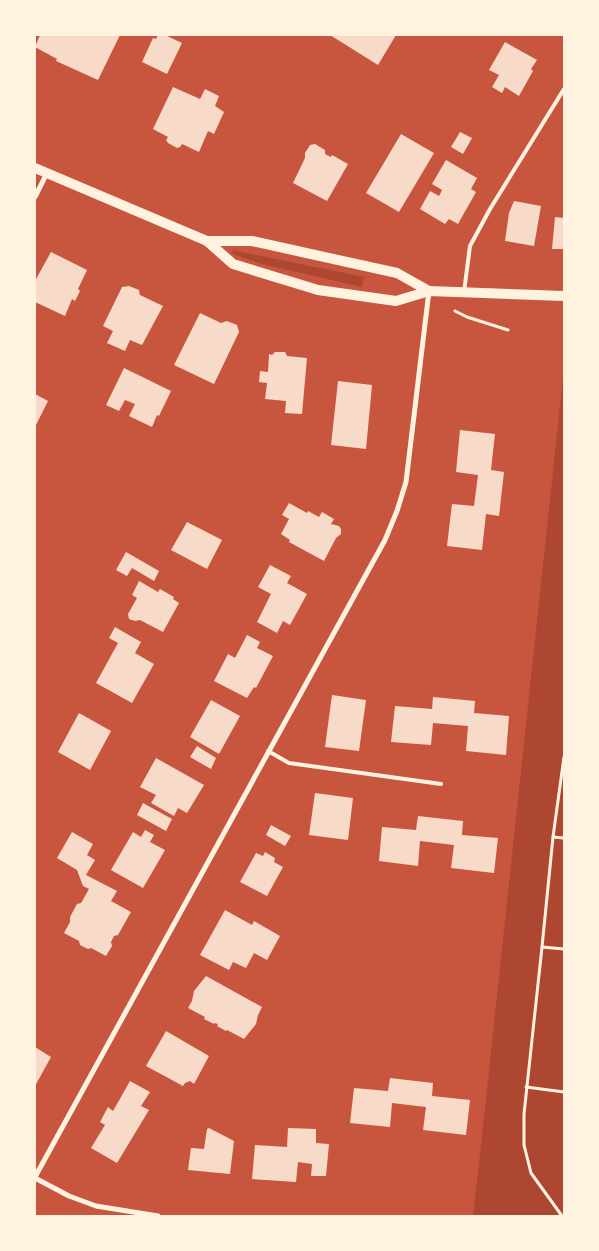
<svg xmlns="http://www.w3.org/2000/svg" width="599" height="1251" font-family="'Fira Sans',sans-serif">
	<rect width="100%" height="100%" fill="#c8553d"/>
	<!-- green -->
	<g fill="#ae4732">
		<path d="M 232,250 L 364,277 L 362,287 L 262,264 L 233,254 Z"/>
		<path d="M 564,368 L 564,1216 L 473,1216 L 483,1127 Z"/>
	</g>
	<!-- building -->
	<g fill="#f7dbc8">
		<path d="M 40,35 L 120,35 L 98,80 L 56,61 L 57,59 L 35,47 Z"/>
		<path d="M 158,35 L 165,35 L 182,43 L 167,74 L 142,62 L 153,38 L 156,39 Z"/>
		<path d="M 330,35 L 396,35 L 378,65 Z"/>
		<path d="M 505,42 L 537,60 L 531,69 L 533,71 L 519,96 L 505,87 L 502,93 L 492,87 L 499,75 L 489,70 Z"/>
		<path d="M 173,87 L 200,99 L 205,89 L 219,96 L 215,106 L 224,112 L 214,134 L 208,131 L 199,152 L 182,144 L 180,147 L 177,148 L 168,143 L 166,140 L 168,137 L 153,129 Z"/>
		<path d="M 460,132 L 472,138 L 463,154 L 451,147 Z"/>
		<path d="M 401,134 L 434,153 L 399,212 L 366,193 Z"/>
		<path d="M 315,144 L 325,150 L 325,154 L 331,157 L 332,155 L 348,164 L 327,201 L 293,183 L 305,158 L 305,153 L 310,145 Z"/>
		<path d="M 446,160 L 477,178 L 471,189 L 476,192 L 458,224 L 449,219 L 445,224 L 420,209 L 430,191 L 439,196 L 442,190 L 432,184 Z"/>
		<path d="M 514,201 L 541,206 L 534,246 L 505,241 L 509,213 Z"/>
		<path d="M 555,217 L 564,218 L 564,249 L 552,249 Z"/>
		<path d="M 51,252 L 87,270 L 78,289 L 80,291 L 75,301 L 72,299 L 65,316 L 35,302 L 35,281 Z"/>
		<path d="M 129,286 L 139,290 L 140,295 L 163,306 L 142,345 L 130,340 L 125,351 L 107,343 L 113,331 L 103,326 L 122,287 Z"/>
		<path d="M 200,313 L 221,323 L 227,321 L 237,325 L 239,332 L 214,384 L 174,365 Z"/>
		<path d="M 275,352 L 285,352 L 287,356 L 307,358 L 302,414 L 285,413 L 286,401 L 265,399 L 267,383 L 259,382 L 260,371 L 268,372 L 269,354 L 272,355 Z"/>
		<path d="M 124,368 L 171,391 L 159,416 L 157,415 L 152,427 L 129,416 L 135,404 L 125,400 L 119,411 L 106,405 Z"/>
		<path d="M 338,381 L 372,385 L 366,449 L 331,445 Z"/>
		<path d="M 35,394 L 48,401 L 35,427 Z"/>
		<path d="M 460,430 L 495,434 L 491,470 L 504,472 L 499,516 L 486,514 L 482,550 L 447,546 L 452,504 L 474,506 L 478,475 L 456,472 Z"/>
		<path d="M 289,503 L 307,513 L 308,511 L 319,517 L 322,512 L 334,519 L 331,524 L 339,526 L 341,529 L 341,534 L 336,538 L 324,561 L 289,542 L 290,540 L 281,534 L 289,519 L 282,515 Z"/>
		<path d="M 187,522 L 222,540 L 207,569 L 171,550 Z"/>
		<path d="M 126,552 L 159,571 L 154,581 L 132,568 L 127,576 L 116,570 Z"/>
		<path d="M 270,565 L 291,576 L 287,583 L 307,594 L 290,625 L 283,621 L 277,633 L 257,622 L 271,594 L 258,587 Z"/>
		<path d="M 139,581 L 158,592 L 160,589 L 174,597 L 173,599 L 179,603 L 163,632 L 140,620 L 135,621 L 129,619 L 128,614 L 137,598 L 132,595 Z"/>
		<path d="M 115,627 L 141,642 L 135,653 L 154,664 L 132,703 L 96,683 L 118,643 L 109,638 Z"/>
		<path d="M 247,635 L 260,642 L 257,648 L 273,656 L 256,688 L 254,687 L 247,698 L 214,681 L 228,654 L 235,658 Z"/>
		<path d="M 332,695 L 366,700 L 359,751 L 325,747 Z"/>
		<path d="M 433,697 L 475,701 L 474,713 L 509,716 L 506,755 L 466,751 L 468,726 L 433,723 L 431,745 L 391,742 L 395,706 L 432,709 Z"/>
		<path d="M 211,700 L 240,716 L 219,754 L 190,737 Z"/>
		<path d="M 79,713 L 111,731 L 90,770 L 58,752 Z"/>
		<path d="M 197,746 L 216,758 L 211,769 L 190,757 Z"/>
		<path d="M 156,758 L 204,785 L 187,813 L 178,808 L 174,816 L 151,803 L 156,795 L 140,787 Z"/>
		<path d="M 315,793 L 353,798 L 348,840 L 309,835 Z"/>
		<path d="M 143,803 L 172,819 L 166,831 L 137,815 Z"/>
		<path d="M 418,816 L 463,821 L 462,835 L 498,838 L 494,873 L 451,868 L 454,845 L 420,841 L 418,866 L 379,861 L 382,827 L 416,830 Z"/>
		<path d="M 271,825 L 291,836 L 285,846 L 266,835 Z"/>
		<path d="M 145,830 L 154,835 L 150,842 L 165,850 L 143,888 L 111,870 L 133,832 L 141,837 Z"/>
		<path d="M 72,832 L 93,844 L 87,855 L 95,860 L 86,875 L 117,891 L 111,901 L 131,912 L 118,935 L 114,936 L 111,942 L 112,946 L 106,956 L 91,948 L 88,949 L 80,945 L 79,941 L 64,933 L 70,922 L 70,917 L 77,904 L 81,903 L 89,889 L 83,886 L 77,870 L 57,858 Z"/>
		<path d="M 265,852 L 275,858 L 274,862 L 283,867 L 267,896 L 240,882 L 256,853 L 263,856 Z"/>
		<path d="M 225,910 L 252,925 L 254,921 L 280,936 L 267,960 L 254,953 L 246,968 L 233,962 L 229,970 L 200,955 Z"/>
		<path d="M 206,976 L 262,1007 L 258,1015 L 256,1024 L 244,1039 L 227,1030 L 226,1031 L 217,1026 L 218,1024 L 214,1023 L 214,1024 L 204,1019 L 205,1017 L 188,1008 L 192,1001 L 194,991 Z"/>
		<path d="M 166,1031 L 209,1056 L 194,1084 L 190,1081 L 185,1083 L 183,1086 L 146,1066 Z"/>
		<path d="M 35,1047 L 51,1057 L 35,1086 Z"/>
		<path d="M 390,1078 L 433,1083 L 432,1096 L 470,1100 L 466,1135 L 423,1130 L 426,1107 L 392,1103 L 390,1127 L 350,1123 L 354,1088 L 388,1091 Z"/>
		<path d="M 130,1081 L 150,1092 L 141,1106 L 149,1110 L 117,1163 L 91,1148 L 105,1125 L 100,1122 L 108,1107 L 113,1111 Z"/>
		<path d="M 209,1128 L 234,1141 L 230,1174 L 188,1170 L 191,1148 L 204,1149 L 207,1129 Z"/>
		<path d="M 288,1128 L 316,1129 L 316,1143 L 329,1144 L 326,1176 L 311,1176 L 312,1164 L 298,1162 L 296,1182 L 252,1179 L 255,1145 L 287,1147 Z"/>
	</g>
	<g fill="none" stroke-linecap="round" stroke-linejoin="round">
		<!-- path -->
		<g stroke="#fff3e0" stroke-width="3">
			<path d="M 455,311 L 467,317 L 508,330"/>
			<path d="M 553,837 L 564,838"/>
			<path d="M 542,947 L 564,949"/>
			<path d="M 526,1087 L 564,1092"/>
			<path d="M 562,1216 L 531,1173 L 524,1145 L 524,1114 L 542,947 L 553,837 L 564,757"/>
		</g>
		<!-- service -->
		<g stroke="#fff3e0" stroke-width="4">
			<path d="M 464,292 L 470,246 L 490,209 L 564,89"/>
			<path d="M 268,751 L 289,763 L 441,784"/>
		</g>
		<!-- minor -->
		<g stroke="#fff3e0" stroke-width="5">
			<path d="M 35,197 L 47,173"/>
			<path d="M 35,1177 L 385,540 L 397,511 L 406,482 L 429,291"/>
			<path d="M 35,1178 L 69,1196 L 96,1206 L 158,1216"/>
		</g>
		<!-- secondary -->
		<g stroke="#fff3e0" stroke-width="10">
			<path d="M 35,168 L 207,241 L 233,264 L 318,290 L 396,301 L 429,291 L 564,296"/>
			<path d="M 207,241 L 252,241 L 397,273 L 429,291"/>
		</g>
	</g>
	<!-- border -->
	<rect width="599" height="1251" fill="none" stroke="#fff3e0" stroke-width="72"/>
</svg>
